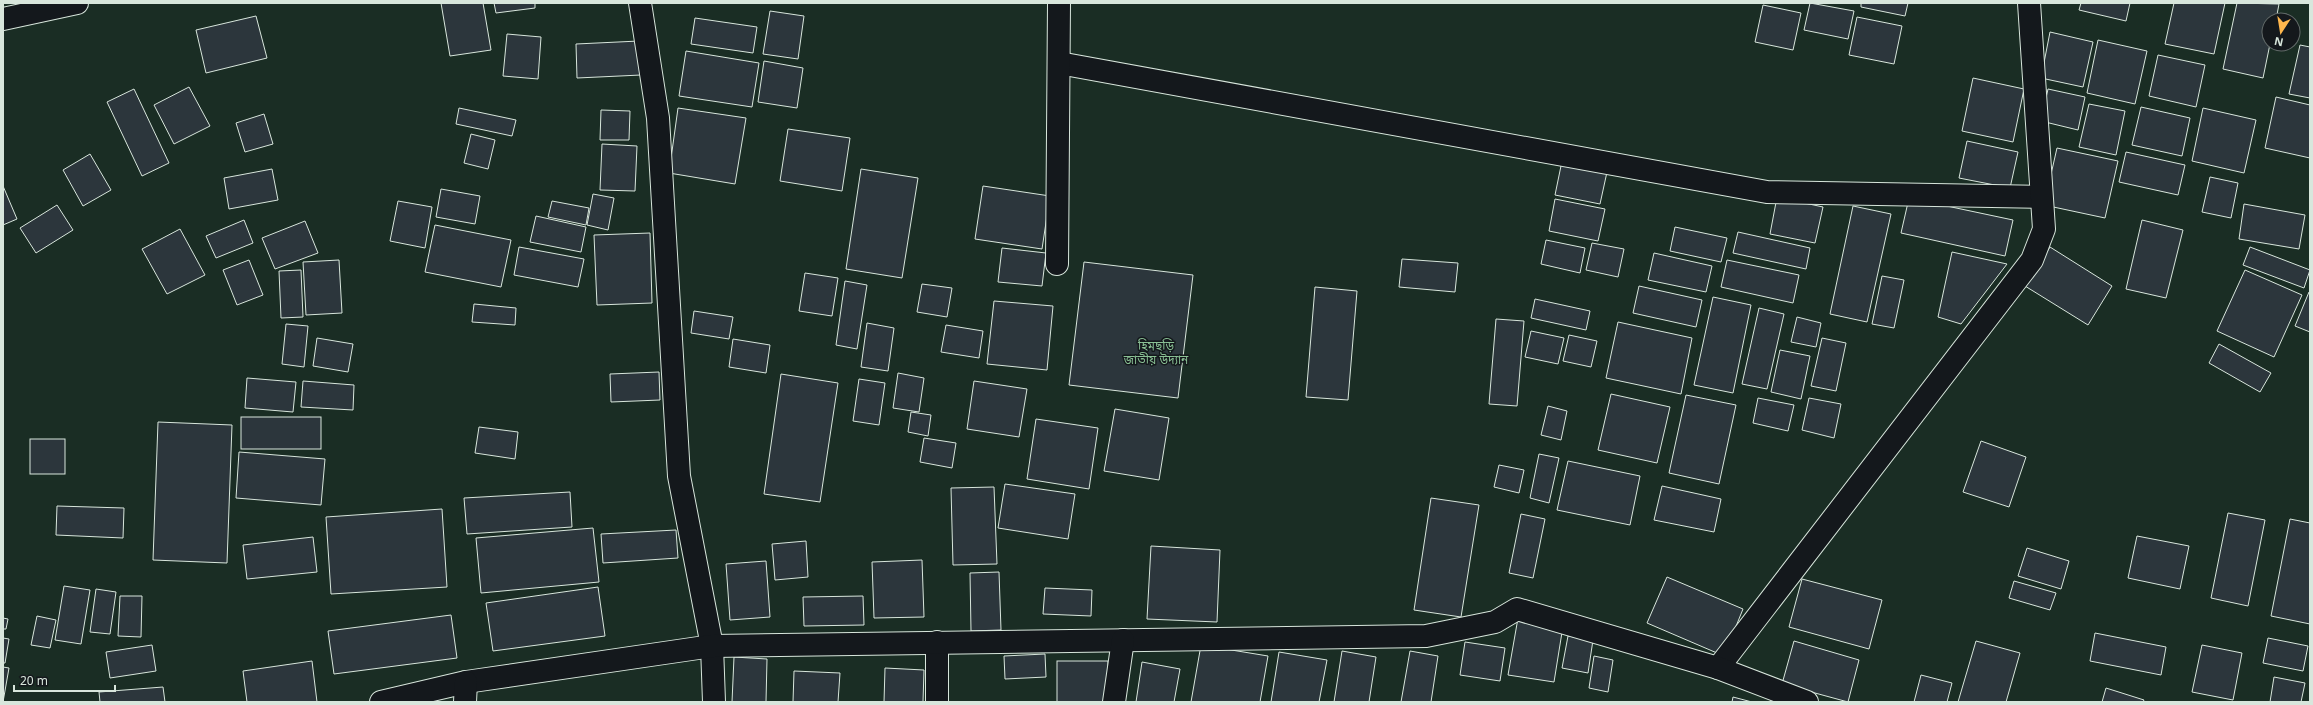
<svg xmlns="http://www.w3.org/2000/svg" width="2313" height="705" font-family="'Noto Sans','Noto Sans Bengali',sans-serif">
	<rect width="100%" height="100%" fill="#14181c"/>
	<!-- green -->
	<path fill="#1a2d24" stroke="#939e99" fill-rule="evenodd" d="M 3,3 L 2310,3 L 2310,702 L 3,702 ZM 2269,20 L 2293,20 L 2293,44 L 2269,44 Z"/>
	<!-- building -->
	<g fill="#2c363c" stroke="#d8e6dc">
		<path d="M 441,3 L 483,3 L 491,50 L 450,56 Z"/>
		<path d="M 494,3 L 535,3 L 535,8 L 496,13 Z"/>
		<path d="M 1810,3 L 1854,11 L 1848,39 L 1804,30 Z"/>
		<path d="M 1861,3 L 1908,3 L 1905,16 L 1861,7 Z"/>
		<path d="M 2081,3 L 2130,3 L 2126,21 L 2079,10 Z"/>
		<path d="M 2174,3 L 2225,3 L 2214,54 L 2165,44 Z"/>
		<path d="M 2237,3 L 2279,4 L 2276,20 L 2269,20 L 2270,44 L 2263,78 L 2223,69 Z"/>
		<path d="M 1763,5 L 1801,13 L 1793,50 L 1755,42 Z"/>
		<path d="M 770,11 L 804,16 L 798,59 L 763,54 Z"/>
		<path d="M 256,16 L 267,58 L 206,73 L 196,30 Z"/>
		<path d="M 1857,17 L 1902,26 L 1894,64 L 1849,55 Z"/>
		<path d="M 695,18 L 757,27 L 753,53 L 691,44 Z"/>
		<path d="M 2050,32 L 2093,42 L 2083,87 L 2041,78 Z"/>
		<path d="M 507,34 L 541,37 L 538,79 L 503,76 Z"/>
		<path d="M 2098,40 L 2147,51 L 2135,104 L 2087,93 Z"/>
		<path d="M 639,41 L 641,75 L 577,78 L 576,44 Z"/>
		<path d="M 2300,45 L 2310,47 L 2310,98 L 2289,94 Z"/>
		<path d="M 686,51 L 759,63 L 752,107 L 679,96 Z"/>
		<path d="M 2158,55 L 2205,65 L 2196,107 L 2149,96 Z"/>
		<path d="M 764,61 L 803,68 L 797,108 L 758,102 Z"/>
		<path d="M 1973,78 L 2024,89 L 2013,142 L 1962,131 Z"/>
		<path d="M 189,87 L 210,126 L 174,144 L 154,105 Z"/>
		<path d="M 134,89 L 169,163 L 142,176 L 107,102 Z"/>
		<path d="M 2048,89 L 2085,97 L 2078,130 L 2041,121 Z"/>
		<path d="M 2276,97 L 2310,105 L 2310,158 L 2265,148 Z"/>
		<path d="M 2089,104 L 2125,111 L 2116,155 L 2079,147 Z"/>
		<path d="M 2141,107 L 2190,118 L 2182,156 L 2132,145 Z"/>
		<path d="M 459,108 L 516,120 L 512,136 L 456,124 Z"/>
		<path d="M 678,108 L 746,118 L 735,184 L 669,173 Z"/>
		<path d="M 2203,108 L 2256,120 L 2244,173 L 2192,161 Z"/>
		<path d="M 601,110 L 630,111 L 629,140 L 600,140 Z"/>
		<path d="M 264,114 L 273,144 L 245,152 L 236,123 Z"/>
		<path d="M 788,129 L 850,138 L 842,191 L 780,181 Z"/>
		<path d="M 471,134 L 495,140 L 488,169 L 464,163 Z"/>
		<path d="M 1967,141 L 2018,152 L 2010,188 L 1959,178 Z"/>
		<path d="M 602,144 L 637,146 L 635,191 L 600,190 Z"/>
		<path d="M 2057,148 L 2118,161 L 2105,218 L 2044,205 Z"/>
		<path d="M 2126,152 L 2185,165 L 2178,195 L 2119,182 Z"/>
		<path d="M 90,154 L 111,190 L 83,206 L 63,170 Z"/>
		<path d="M 1562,161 L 1607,172 L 1600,204 L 1555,195 Z"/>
		<path d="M 272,169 L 278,200 L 229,209 L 224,178 Z"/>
		<path d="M 861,169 L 918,178 L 902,278 L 846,269 Z"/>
		<path d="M 2210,177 L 2238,183 L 2231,218 L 2202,212 Z"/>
		<path d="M 3,186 L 17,219 L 3,225 Z"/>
		<path d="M 983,186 L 1050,196 L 1042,249 L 975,239 Z"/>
		<path d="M 441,189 L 480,196 L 475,224 L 436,217 Z"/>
		<path d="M 593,194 L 614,198 L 608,230 L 587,225 Z"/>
		<path d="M 1777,197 L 1823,207 L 1815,243 L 1770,234 Z"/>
		<path d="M 1909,198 L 2013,220 L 2005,256 L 1901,233 Z"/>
		<path d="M 1555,199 L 1605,209 L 1598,241 L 1549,231 Z"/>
		<path d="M 398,201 L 432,207 L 425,248 L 390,241 Z"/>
		<path d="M 552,201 L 589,208 L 586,225 L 548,217 Z"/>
		<path d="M 2244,204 L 2305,215 L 2299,249 L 2239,239 Z"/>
		<path d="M 57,205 L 73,230 L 36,253 L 20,228 Z"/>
		<path d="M 1853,206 L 1891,214 L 1867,322 L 1830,314 Z"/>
		<path d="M 536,216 L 586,227 L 581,252 L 530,242 Z"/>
		<path d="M 244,220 L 253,243 L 216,258 L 206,236 Z"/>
		<path d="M 2142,220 L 2183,230 L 2166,298 L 2126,289 Z"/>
		<path d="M 305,221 L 318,253 L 275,269 L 262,238 Z"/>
		<path d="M 435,225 L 511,240 L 501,287 L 425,272 Z"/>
		<path d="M 1675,227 L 1727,238 L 1721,262 L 1670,251 Z"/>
		<path d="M 180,229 L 205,275 L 167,294 L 142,249 Z"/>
		<path d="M 1738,232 L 1810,248 L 1806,269 L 1733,253 Z"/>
		<path d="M 650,233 L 652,303 L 597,305 L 594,235 Z"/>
		<path d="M 1546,240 L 1585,248 L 1580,273 L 1541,264 Z"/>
		<path d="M 1592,243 L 1624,249 L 1618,277 L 1586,270 Z"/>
		<path d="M 519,247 L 584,259 L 578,287 L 514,275 Z"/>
		<path d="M 2050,247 L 2112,286 L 2088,325 L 2025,286 Z"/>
		<path d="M 2250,247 L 2310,270 L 2304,288 L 2243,265 Z"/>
		<path d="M 1002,248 L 1046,253 L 1042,286 L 998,282 Z"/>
		<path d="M 1952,252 L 2007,264 L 1961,324 L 1938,317 Z"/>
		<path d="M 1654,253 L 1712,266 L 1706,292 L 1648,280 Z"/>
		<path d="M 1402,259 L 1458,263 L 1455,292 L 1399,287 Z"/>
		<path d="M 249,260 L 263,295 L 237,305 L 223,270 Z"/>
		<path d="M 339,260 L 342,313 L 306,315 L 303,262 Z"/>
		<path d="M 1727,260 L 1799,275 L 1793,303 L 1721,287 Z"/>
		<path d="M 1084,262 L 1193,275 L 1178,398 L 1069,385 Z"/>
		<path d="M 301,270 L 303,317 L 281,318 L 279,271 Z"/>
		<path d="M 2245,270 L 2302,295 L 2274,357 L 2217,331 Z"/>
		<path d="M 805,273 L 838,278 L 832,316 L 799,311 Z"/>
		<path d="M 1882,276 L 1904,280 L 1894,328 L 1872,324 Z"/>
		<path d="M 845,281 L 867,285 L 857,349 L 836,345 Z"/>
		<path d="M 922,284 L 952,288 L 947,317 L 917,312 Z"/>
		<path d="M 1639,286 L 1702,300 L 1696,327 L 1633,313 Z"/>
		<path d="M 1315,287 L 1357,291 L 1348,400 L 1306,397 Z"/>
		<path d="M 2309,292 L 2310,293 L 2310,332 L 2295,326 Z"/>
		<path d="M 1713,297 L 1751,305 L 1733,393 L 1694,385 Z"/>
		<path d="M 1535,299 L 1590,311 L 1586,330 L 1531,318 Z"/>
		<path d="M 994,301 L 1053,306 L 1047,370 L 987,364 Z"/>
		<path d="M 474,304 L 516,308 L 515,325 L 472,322 Z"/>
		<path d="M 1759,308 L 1784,314 L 1767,389 L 1742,384 Z"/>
		<path d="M 694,311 L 733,317 L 729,339 L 691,333 Z"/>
		<path d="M 1797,317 L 1821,323 L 1816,347 L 1791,342 Z"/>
		<path d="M 1496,319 L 1524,321 L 1517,406 L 1489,404 Z"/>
		<path d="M 1618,322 L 1692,338 L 1681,394 L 1606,378 Z"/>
		<path d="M 867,323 L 894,328 L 888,371 L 861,367 Z"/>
		<path d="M 286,324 L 308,326 L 304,367 L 282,364 Z"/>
		<path d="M 946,325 L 983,331 L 979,358 L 941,352 Z"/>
		<path d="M 1531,331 L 1564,338 L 1558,364 L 1525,357 Z"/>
		<path d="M 1569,335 L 1597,341 L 1591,367 L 1563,361 Z"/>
		<path d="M 317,338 L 353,344 L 348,372 L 313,366 Z"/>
		<path d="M 1822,338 L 1846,343 L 1836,391 L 1811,386 Z"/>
		<path d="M 733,339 L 770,345 L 766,373 L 729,367 Z"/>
		<path d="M 2219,344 L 2271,373 L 2260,392 L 2209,363 Z"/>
		<path d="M 1780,350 L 1810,356 L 1801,399 L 1771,392 Z"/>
		<path d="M 659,372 L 660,400 L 611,402 L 610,374 Z"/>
		<path d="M 898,373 L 924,378 L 919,412 L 893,408 Z"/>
		<path d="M 781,374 L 838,383 L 820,502 L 764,494 Z"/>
		<path d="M 247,378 L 296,382 L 293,412 L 245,408 Z"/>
		<path d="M 859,379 L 885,383 L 879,425 L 853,421 Z"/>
		<path d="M 303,381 L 354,385 L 353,410 L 301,407 Z"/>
		<path d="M 974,381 L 1027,389 L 1019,437 L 967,429 Z"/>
		<path d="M 1611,394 L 1670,407 L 1657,463 L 1598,450 Z"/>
		<path d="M 1686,395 L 1736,405 L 1719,484 L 1669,473 Z"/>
		<path d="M 1758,398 L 1794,405 L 1788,431 L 1753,423 Z"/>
		<path d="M 1809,398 L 1841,404 L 1834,438 L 1802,430 Z"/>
		<path d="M 1548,406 L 1567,411 L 1561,440 L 1541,435 Z"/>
		<path d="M 1115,409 L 1169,418 L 1159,480 L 1104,471 Z"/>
		<path d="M 911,412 L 931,415 L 928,436 L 908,432 Z"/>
		<rect x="241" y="417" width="80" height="32"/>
		<path d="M 1036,419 L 1098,428 L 1089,489 L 1027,479 Z"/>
		<path d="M 158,422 L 232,425 L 227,563 L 153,560 Z"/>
		<path d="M 479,427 L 518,432 L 515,459 L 475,453 Z"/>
		<path d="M 924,438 L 956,443 L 952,468 L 920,462 Z"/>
		<rect x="30" y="439" width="35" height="35"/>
		<path d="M 1981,441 L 2026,457 L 2009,507 L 1963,492 Z"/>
		<path d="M 239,452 L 325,459 L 321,505 L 236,498 Z"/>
		<path d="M 1539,454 L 1559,458 L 1549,503 L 1530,498 Z"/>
		<path d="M 1568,461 L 1640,476 L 1630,525 L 1557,510 Z"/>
		<path d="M 1499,465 L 1524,470 L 1519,493 L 1494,487 Z"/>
		<path d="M 1005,484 L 1075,494 L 1068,539 L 998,528 Z"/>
		<path d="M 1662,486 L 1721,499 L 1714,532 L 1654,520 Z"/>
		<path d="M 994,487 L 997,564 L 953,565 L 951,488 Z"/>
		<path d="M 570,492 L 572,527 L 467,534 L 464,498 Z"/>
		<path d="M 1431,498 L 1479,505 L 1461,617 L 1414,610 Z"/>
		<path d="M 57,506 L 124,508 L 123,538 L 56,535 Z"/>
		<path d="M 442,509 L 447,587 L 331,594 L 326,517 Z"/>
		<path d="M 2228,513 L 2265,520 L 2248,606 L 2211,598 Z"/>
		<path d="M 1521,514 L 1545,519 L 1533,578 L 1509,573 Z"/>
		<path d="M 2290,519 L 2310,523 L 2310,624 L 2271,616 Z"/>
		<path d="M 593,528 L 599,582 L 481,593 L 476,538 Z"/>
		<path d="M 676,530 L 678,558 L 603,563 L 601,534 Z"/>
		<path d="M 2137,536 L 2189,546 L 2180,589 L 2128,578 Z"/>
		<path d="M 313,537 L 317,572 L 247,579 L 243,545 Z"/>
		<path d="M 806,541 L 808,577 L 775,580 L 772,544 Z"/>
		<path d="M 1151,546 L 1220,550 L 1217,622 L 1147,619 Z"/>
		<path d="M 2027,548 L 2069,561 L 2061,589 L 2018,576 Z"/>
		<path d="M 922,560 L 924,617 L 874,618 L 872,562 Z"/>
		<path d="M 766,561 L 770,617 L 730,620 L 726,564 Z"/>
		<path d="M 999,572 L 1001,630 L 971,631 L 970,573 Z"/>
		<path d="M 1667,577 L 1743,609 L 1724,656 L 1647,623 Z"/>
		<path d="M 1802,579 L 1882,600 L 1869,649 L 1789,627 Z"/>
		<path d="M 2014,581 L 2056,593 L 2050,610 L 2009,598 Z"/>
		<path d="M 64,586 L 90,590 L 81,644 L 55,640 Z"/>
		<path d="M 598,587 L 605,636 L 493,651 L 486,603 Z"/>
		<path d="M 1045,588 L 1092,590 L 1091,616 L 1043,614 Z"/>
		<path d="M 96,589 L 116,592 L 110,634 L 90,632 Z"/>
		<path d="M 120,596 L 142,596 L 141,637 L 118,636 Z"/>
		<path d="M 863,596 L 864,625 L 804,626 L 803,597 Z"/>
		<path d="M 451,615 L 457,658 L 334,674 L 328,631 Z"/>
		<path d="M 37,616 L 56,620 L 50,648 L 31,645 Z"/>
		<path d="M 3,618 L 8,619 L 6,629 L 3,629 Z"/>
		<path d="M 1518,618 L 1563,626 L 1554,682 L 1508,675 Z"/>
		<path d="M 2095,633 L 2166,647 L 2161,675 L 2090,661 Z"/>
		<path d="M 1568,636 L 1593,640 L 1588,673 L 1562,668 Z"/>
		<path d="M 3,638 L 9,639 L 5,663 L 3,663 Z"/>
		<path d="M 2268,638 L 2308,646 L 2303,671 L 2263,663 Z"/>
		<path d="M 1794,641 L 1859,660 L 1848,702 L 1782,684 Z"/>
		<path d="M 1976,641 L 2020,653 L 2006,702 L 1958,702 Z"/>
		<path d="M 1465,642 L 1505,648 L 1500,681 L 1460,675 Z"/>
		<path d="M 152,645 L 156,671 L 110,678 L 106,652 Z"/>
		<path d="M 1201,645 L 1268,656 L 1260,702 L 1191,702 Z"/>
		<path d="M 2202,645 L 2242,653 L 2233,700 L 2192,692 Z"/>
		<path d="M 1342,651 L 1376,657 L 1369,702 L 1334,702 Z"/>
		<path d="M 1410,651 L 1438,656 L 1431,702 L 1401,702 Z"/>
		<path d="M 1279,652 L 1327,660 L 1319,702 L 1271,702 Z"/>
		<path d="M 1045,654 L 1046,677 L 1005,679 L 1004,656 Z"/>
		<path d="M 1594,656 L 1613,660 L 1608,692 L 1589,688 Z"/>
		<path d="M 734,657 L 767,659 L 766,702 L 732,702 Z"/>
		<path d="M 312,661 L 317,702 L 247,702 L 243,671 Z"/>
		<rect x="1057" y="661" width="51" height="41"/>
		<path d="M 1142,662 L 1180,669 L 1174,702 L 1136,702 Z"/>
		<path d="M 3,667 L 9,668 L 3,702 Z"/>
		<path d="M 885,668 L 924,670 L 923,702 L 884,702 Z"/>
		<path d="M 794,671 L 840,673 L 838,702 L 793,702 Z"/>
		<path d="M 1921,675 L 1952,683 L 1947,702 L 1914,702 Z"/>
		<path d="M 2274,677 L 2305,683 L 2301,702 L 2270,702 Z"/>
		<path d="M 163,687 L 165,702 L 100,702 L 99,692 Z"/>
		<path d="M 2106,688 L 2144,700 L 2143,702 L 2102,702 Z"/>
		<path d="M 1733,697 L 1752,702 L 1732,702 Z"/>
	</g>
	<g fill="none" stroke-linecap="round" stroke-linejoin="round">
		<defs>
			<g id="minor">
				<path d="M 640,3 L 658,118 L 679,476 L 712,646 L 714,702"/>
				<path d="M 3,19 L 77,3"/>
				<path d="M 1059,63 L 1767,192 L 2041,197"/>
				<path d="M 1057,264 L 1059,3"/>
				<path d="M 937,642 L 937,702"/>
				<path d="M 1718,668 L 2032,260 L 2044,229 L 2029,3"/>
				<path d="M 381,702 L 466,682 L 712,646 L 1426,636 L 1495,622 L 1517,609 L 1718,668 L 1807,702"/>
				<path d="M 465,702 L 466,682"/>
				<path d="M 1114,702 L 1123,640"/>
			</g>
		</defs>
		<!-- minor casing -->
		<use href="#minor" stroke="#d8e6dc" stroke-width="24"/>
		<!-- minor -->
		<use href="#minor" stroke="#14181c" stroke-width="22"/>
	</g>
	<g text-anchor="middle" stroke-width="3" stroke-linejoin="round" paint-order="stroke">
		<!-- park labels -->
		<g font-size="12" fill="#8ac095" stroke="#14181c">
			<text x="1156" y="350">হিমছড়ি<tspan x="1156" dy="14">জাতীয় উদ্যান</tspan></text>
		</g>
	</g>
	<!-- border -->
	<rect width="2313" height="705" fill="none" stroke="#d8e6dc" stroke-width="8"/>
	<!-- north arrow -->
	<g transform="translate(2281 32) rotate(192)"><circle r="19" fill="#14181c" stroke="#626a69"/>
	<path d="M0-3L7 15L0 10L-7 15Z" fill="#ffb74d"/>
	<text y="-6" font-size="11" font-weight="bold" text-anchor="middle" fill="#d8e6dc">N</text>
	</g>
	<!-- scale -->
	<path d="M14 685v6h101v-6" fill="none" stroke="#d8e6dc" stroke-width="2"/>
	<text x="20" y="685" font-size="12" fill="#d8e6dc" stroke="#14181c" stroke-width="3" paint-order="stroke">20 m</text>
</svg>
